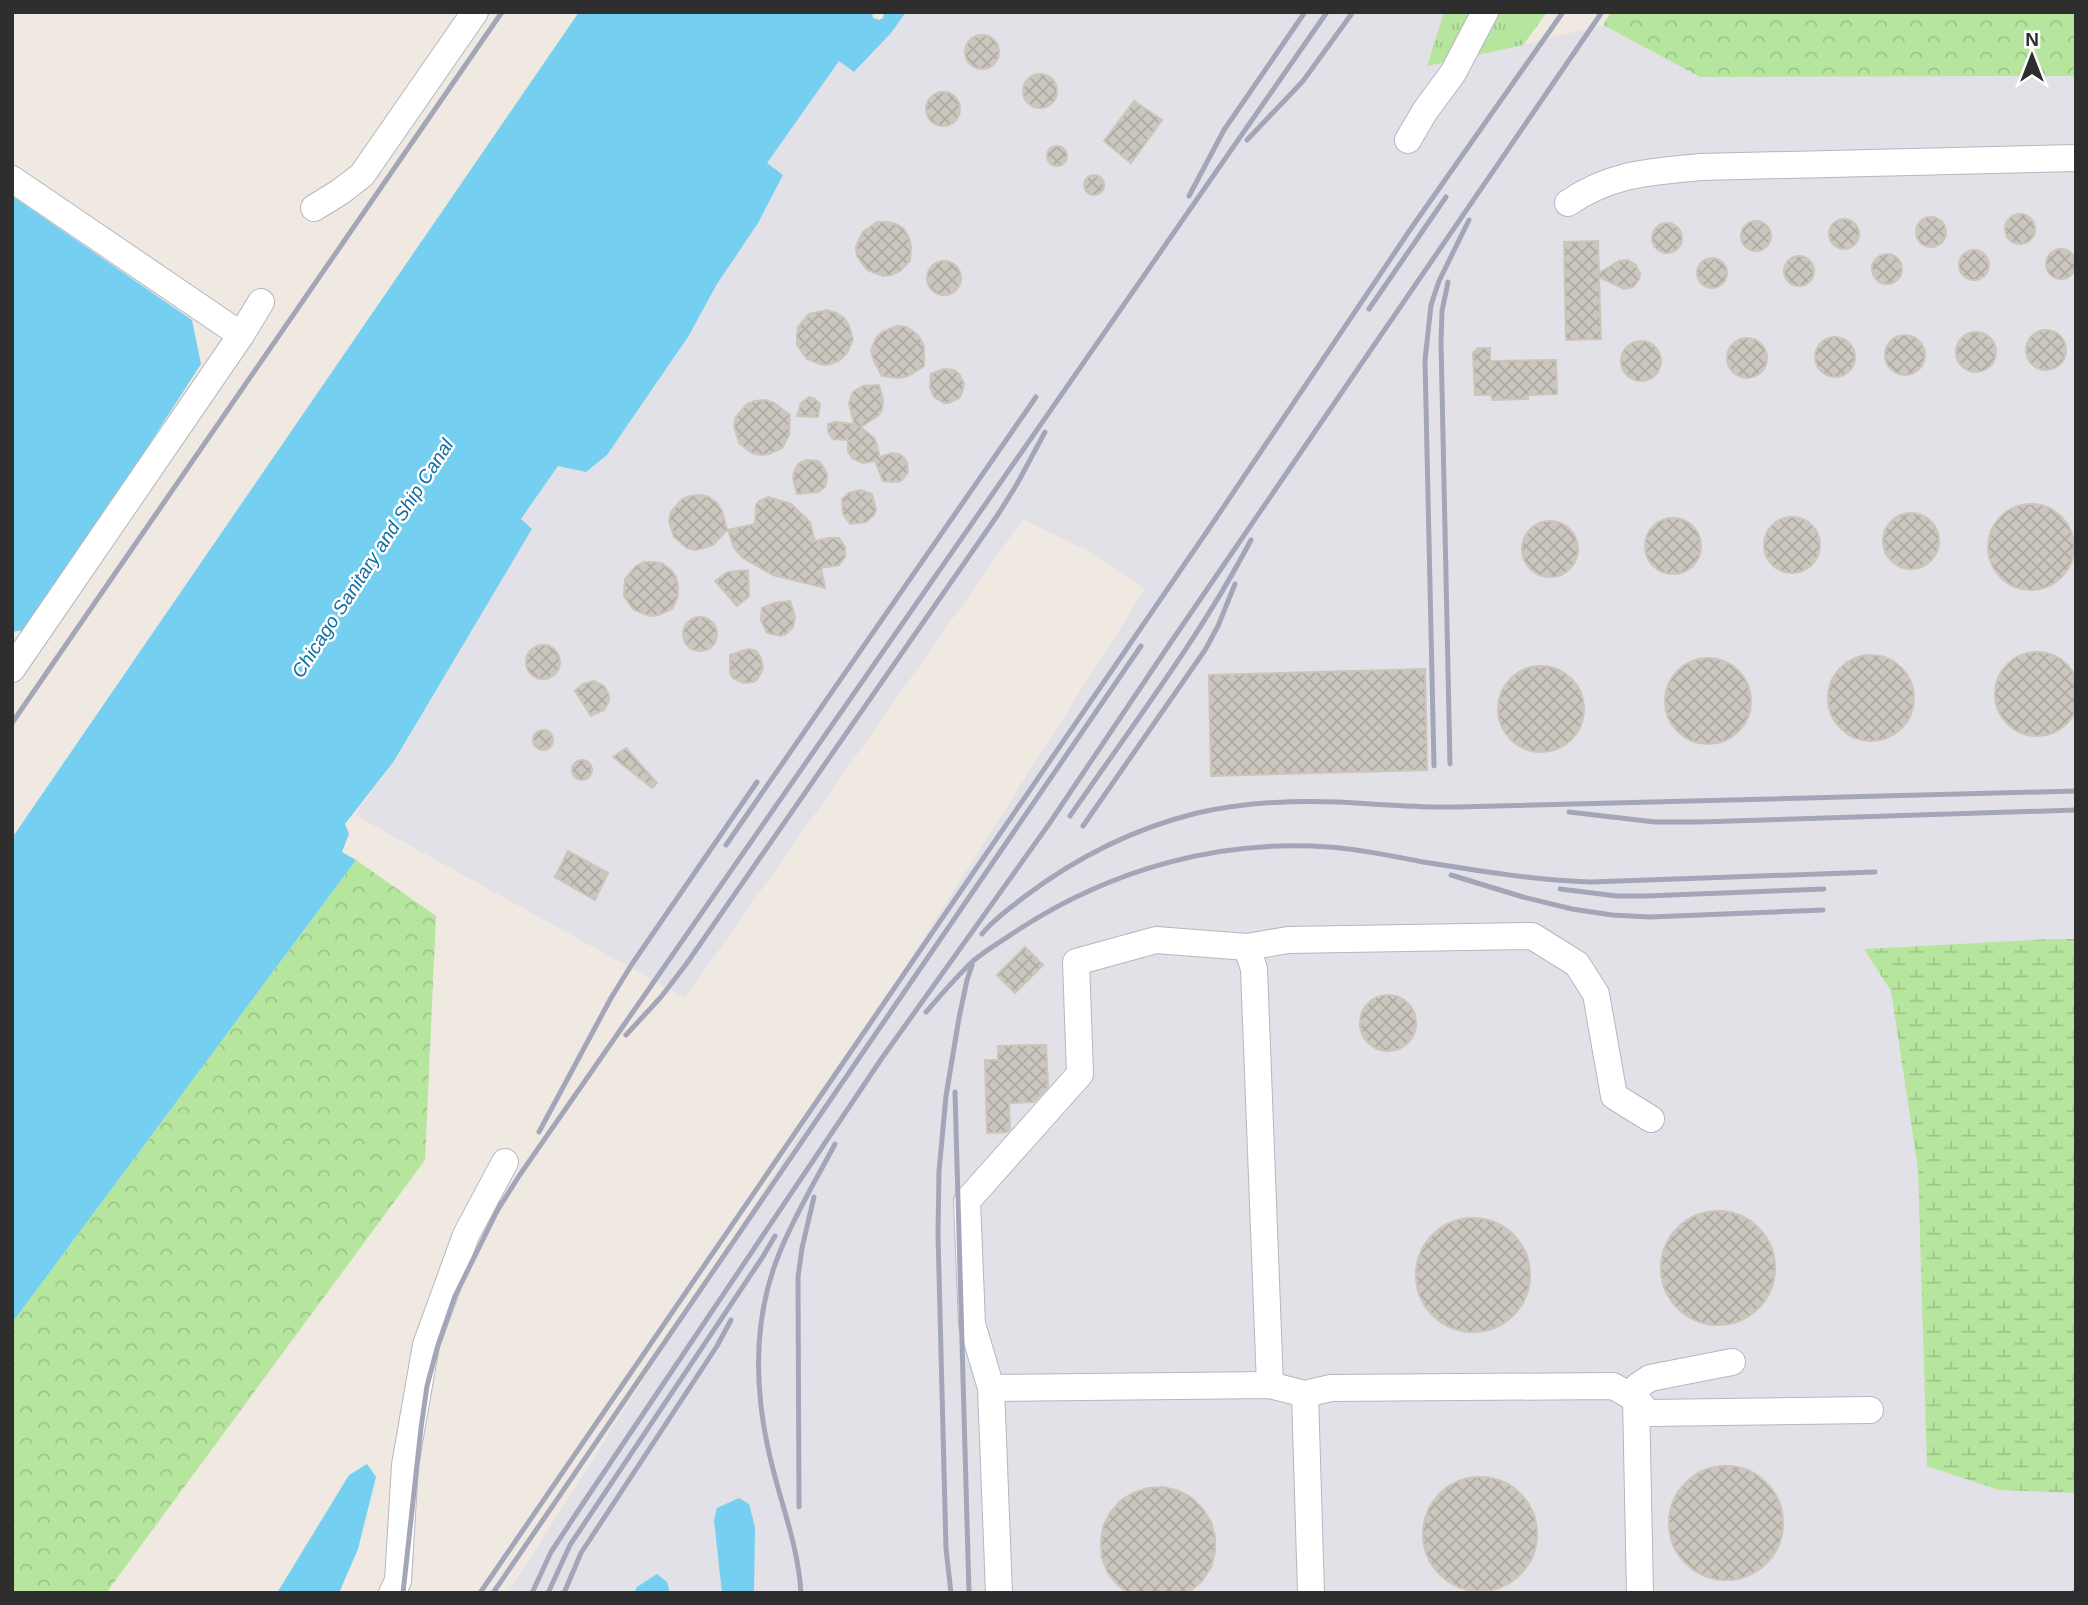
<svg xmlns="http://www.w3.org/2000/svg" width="2088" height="1605" font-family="Arial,sans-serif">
	<defs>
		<pattern id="grass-tufts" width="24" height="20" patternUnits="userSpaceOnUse" patternTransform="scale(1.75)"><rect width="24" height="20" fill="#b6e59e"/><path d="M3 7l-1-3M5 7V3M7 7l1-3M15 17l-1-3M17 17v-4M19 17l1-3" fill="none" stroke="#9dc588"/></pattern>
		<pattern id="forest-crowns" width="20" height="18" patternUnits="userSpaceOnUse" patternTransform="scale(1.75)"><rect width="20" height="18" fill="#b6e59e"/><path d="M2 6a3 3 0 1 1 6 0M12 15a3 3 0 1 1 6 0" fill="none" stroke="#9dc588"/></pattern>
		<pattern id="wetland-marsh" width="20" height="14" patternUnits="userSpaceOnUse" patternTransform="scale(1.75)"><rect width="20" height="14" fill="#b6e59e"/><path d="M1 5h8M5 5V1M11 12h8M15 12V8" fill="none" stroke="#9dc588"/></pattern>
		<pattern id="building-cross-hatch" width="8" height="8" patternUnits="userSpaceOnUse" patternTransform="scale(1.75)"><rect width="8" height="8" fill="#cbc7bf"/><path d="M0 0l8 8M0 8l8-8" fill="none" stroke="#afaba4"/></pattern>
	</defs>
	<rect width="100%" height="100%" fill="#efe9e1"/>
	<!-- industrial -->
	<path fill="#e3e1e8" d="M 906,12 L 1444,12 L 1427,65 L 1523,45 L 1603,25 L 1700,77 L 2076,76 L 2076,1593 L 508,1593 L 1145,589 L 1090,552 L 1023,519 L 685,998 L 355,815 L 394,761 L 532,529 L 521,520 L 558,465 L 586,472 L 607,455 L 688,337 L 717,284 L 783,175 L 766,163 L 839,60 L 855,72 L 891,33 Z"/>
	<!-- grass -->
	<path fill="url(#grass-tufts)" d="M 1444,12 L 1547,12 L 1523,45 L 1427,66 Z"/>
	<!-- forest -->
	<g fill="url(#forest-crowns)">
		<path d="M 1611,12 L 2076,12 L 2076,76 L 1700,77 L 1603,25 Z"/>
		<path d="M 356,860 L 436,916 L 425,1160 L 106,1593 L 12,1593 L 12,1323 Z"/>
	</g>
	<!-- wetland -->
	<path fill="url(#wetland-marsh)" d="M 2051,939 L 2076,939 L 2076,1493 L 1999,1490 L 1927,1466 L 1918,1169 L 1891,991 L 1864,949 Z"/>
	<!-- water -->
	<g fill="#75cff0">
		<path d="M 579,12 L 872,12 L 873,18 L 879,20 L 883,18 L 884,12 L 906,12 L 891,33 L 854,72 L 839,61 L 767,163 L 783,175 L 758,223 L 717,284 L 688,337 L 607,455 L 586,472 L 558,466 L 521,519 L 532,529 L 394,761 L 345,824 L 349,834 L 342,852 L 356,860 L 12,1323 L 12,838 Z"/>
		<path d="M 12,196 L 192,320 L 201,364 L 30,629 L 12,632 Z"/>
		<path d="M 367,1464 L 376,1477 L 358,1549 L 339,1593 L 277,1593 L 349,1475 Z"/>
		<path d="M 739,1498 L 749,1504 L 755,1527 L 754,1593 L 722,1593 L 714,1520 L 717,1508 Z"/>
		<path d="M 657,1574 L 667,1582 L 670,1593 L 634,1593 L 637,1587 Z"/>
	</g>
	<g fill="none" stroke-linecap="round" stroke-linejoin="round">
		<!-- stream -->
		<path stroke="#75cff0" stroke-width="5" d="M 2073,1593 L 2076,1591"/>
	</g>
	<!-- building -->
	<g fill="url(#building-cross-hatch)" stroke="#cbc5ba" stroke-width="2">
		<circle cx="982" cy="52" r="17"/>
		<circle cx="1040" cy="91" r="17"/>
		<circle cx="943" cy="109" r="17"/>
		<path d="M 1134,101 L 1162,120 L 1131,163 L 1104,141 Z"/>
		<circle cx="1057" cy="156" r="10"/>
		<circle cx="1094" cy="185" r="10"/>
		<circle cx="2020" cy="229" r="15"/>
		<circle cx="1931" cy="232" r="15"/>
		<circle cx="1844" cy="234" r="15"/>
		<circle cx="1756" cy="236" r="15"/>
		<path d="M 877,222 L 887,222 L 896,224 L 904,229 L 909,238 L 911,246 L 910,261 L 900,271 L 891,275 L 883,276 L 867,270 L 857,256 L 856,247 L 863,232 Z"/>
		<circle cx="1667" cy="238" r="15"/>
		<path d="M 1598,241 L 1599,273 L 1619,261 L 1628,260 L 1636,265 L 1640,274 L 1639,279 L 1633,287 L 1624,289 L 1599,277 L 1601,339 L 1566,340 L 1564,242 Z"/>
		<circle cx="2061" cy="264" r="15"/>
		<circle cx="1974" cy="265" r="15"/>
		<circle cx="1887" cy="269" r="15"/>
		<circle cx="1799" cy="271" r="15"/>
		<circle cx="1712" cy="273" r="15"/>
		<circle cx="944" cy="278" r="17"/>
		<path d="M 827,310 L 836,313 L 844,318 L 849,326 L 853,340 L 847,353 L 840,360 L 831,364 L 823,365 L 807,359 L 797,345 L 797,336 L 798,327 L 809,314 Z"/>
		<path d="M 897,326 L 906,327 L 914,332 L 920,338 L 924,346 L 924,366 L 908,376 L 899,378 L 882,376 L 874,361 L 871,350 L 876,338 L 882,332 Z"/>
		<circle cx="2046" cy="350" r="20"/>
		<circle cx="1976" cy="352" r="20"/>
		<circle cx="1905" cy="355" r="20"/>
		<circle cx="1835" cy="357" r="20"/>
		<circle cx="1747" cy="358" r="20"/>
		<circle cx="1641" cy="361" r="20"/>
		<path d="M 1478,348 L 1490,348 L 1490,361 L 1556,360 L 1557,394 L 1528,395 L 1528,399 L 1492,400 L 1492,395 L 1475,395 L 1473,353 Z"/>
		<path d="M 943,369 L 954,370 L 959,374 L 964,383 L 962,393 L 959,398 L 949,403 L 944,403 L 934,397 L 930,387 L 931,374 Z"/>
		<path d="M 879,385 L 883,400 L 882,410 L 879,415 L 861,427 L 875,439 L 880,457 L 892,453 L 901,455 L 905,459 L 907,463 L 908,472 L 902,480 L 898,482 L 883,481 L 875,461 L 863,463 L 853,459 L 848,451 L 848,440 L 833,439 L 828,432 L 828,424 L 836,422 L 854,424 L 849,403 L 853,392 L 863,386 Z"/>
		<path d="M 809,397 L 815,399 L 820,404 L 818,417 L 797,416 L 801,403 Z"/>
		<path d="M 765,400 L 774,403 L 790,415 L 789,435 L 782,448 L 769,454 L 761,455 L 752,453 L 739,443 L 734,426 L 736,417 L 747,404 L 755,401 Z"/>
		<path d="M 806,460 L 818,461 L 822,465 L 827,474 L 827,479 L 825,487 L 818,492 L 797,494 L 793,478 L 794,472 L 798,464 Z"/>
		<path d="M 860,490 L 872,494 L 876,510 L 874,515 L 866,522 L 850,524 L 843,514 L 842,499 L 849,493 Z"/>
		<path d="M 700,495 L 709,497 L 717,503 L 722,511 L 727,530 L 713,545 L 696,550 L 687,548 L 674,537 L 669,521 L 671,512 L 682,499 L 690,496 Z"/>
		<path d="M 768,497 L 791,504 L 810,522 L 815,541 L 829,538 L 839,538 L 845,547 L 845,557 L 839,565 L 821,568 L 825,588 L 773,575 L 743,558 L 734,548 L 728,530 L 755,524 L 756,505 L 759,501 Z"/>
		<circle cx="2031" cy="547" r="43"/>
		<circle cx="1911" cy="541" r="28"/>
		<circle cx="1792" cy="545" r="28"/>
		<circle cx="1673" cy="546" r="28"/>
		<circle cx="1550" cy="549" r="28"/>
		<path d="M 644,562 L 654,562 L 663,564 L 671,570 L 676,577 L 678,586 L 678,596 L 672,609 L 658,615 L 650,616 L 634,610 L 624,596 L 625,579 L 636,566 Z"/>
		<path d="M 748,570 L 749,596 L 737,606 L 715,581 L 728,572 Z"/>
		<path d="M 790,601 L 795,617 L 793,627 L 786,634 L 781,636 L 767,633 L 761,620 L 762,608 L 774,603 Z"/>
		<circle cx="700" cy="634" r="17"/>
		<circle cx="543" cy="662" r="17"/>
		<path d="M 748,649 L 756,651 L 761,658 L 763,669 L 758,678 L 754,682 L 743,683 L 733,678 L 730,673 L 730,655 Z"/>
		<circle cx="2037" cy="694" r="42"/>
		<circle cx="1871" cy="698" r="43"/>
		<circle cx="1708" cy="701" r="43"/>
		<circle cx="1541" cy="709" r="43"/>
		<path d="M 1425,669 L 1427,770 L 1211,776 L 1209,675 Z"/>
		<path d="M 594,681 L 604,686 L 609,695 L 609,701 L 604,710 L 591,716 L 575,691 L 583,684 Z"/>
		<circle cx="543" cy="740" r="10"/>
		<path d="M 626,748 L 657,783 L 652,788 L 613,757 Z"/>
		<circle cx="582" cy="770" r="10"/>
		<path d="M 568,851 L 608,873 L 595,900 L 555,877 Z"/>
		<path d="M 1025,947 L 1043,965 L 1015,993 L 997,975 Z"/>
		<circle cx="1388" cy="1023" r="28"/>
		<path d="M 1046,1045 L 1048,1087 L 1034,1102 L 1009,1103 L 1010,1129 L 1007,1132 L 987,1133 L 985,1060 L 998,1060 L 998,1046 Z"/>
		<circle cx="1718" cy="1268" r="57"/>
		<circle cx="1473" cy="1275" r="57"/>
		<circle cx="1726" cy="1523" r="57"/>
		<circle cx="1480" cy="1534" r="57"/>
		<path d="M 1163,1487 L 1179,1491 L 1192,1498 L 1203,1509 L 1211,1522 L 1215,1537 L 1215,1552 L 1211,1567 L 1202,1581 L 1188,1593 L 1128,1593 L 1118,1585 L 1108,1573 L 1102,1558 L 1101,1542 L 1103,1527 L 1110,1513 L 1120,1501 L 1133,1493 L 1148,1488 Z"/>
	</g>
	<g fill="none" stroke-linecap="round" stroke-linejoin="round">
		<defs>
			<g id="minor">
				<path d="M 1408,140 L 1425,111 L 1453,73 L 1485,12"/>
				<path d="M 12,179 L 241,335"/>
				<path d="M 1568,203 C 1612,173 1650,172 1701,167 L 2076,158"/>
				<path d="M 314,208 L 340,192 L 362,175 L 475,12"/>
				<path d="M 12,669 L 241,335 L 261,302"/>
				<path d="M 1247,947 L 1254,969 L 1270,1385"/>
				<path d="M 991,1388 L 1270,1385 L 1305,1394 L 1331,1388 L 1613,1386 L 1636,1399 L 1648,1413 L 1870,1410"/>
				<path d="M 1305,1394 L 1311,1593"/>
				<path d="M 392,1593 L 398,1581 L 405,1465 L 426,1345 L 466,1235 L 505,1162"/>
				<path d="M 999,1593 L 991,1388 L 972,1324 L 967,1201 L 1080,1074 L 1076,962 L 1156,940 L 1247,947 L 1288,940 L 1532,936 L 1577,964 L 1596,994 L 1614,1096 L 1651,1119"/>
				<path d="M 1640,1593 L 1636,1399 L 1638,1386 L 1650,1378 L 1732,1362"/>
			</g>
		</defs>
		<!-- minor casing -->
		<use href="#minor" stroke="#b4b7c1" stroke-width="28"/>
		<!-- minor -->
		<use href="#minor" stroke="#fff" stroke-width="26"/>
		<!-- rail -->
		<g stroke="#a3a6b8" stroke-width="5">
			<path d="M 1247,140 L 1303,81 L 1353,12"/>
			<path d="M 1189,196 L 1224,130 L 1305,12"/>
			<path d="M 1448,282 L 1442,311 L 1441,342 L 1450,764"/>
			<path d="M 1369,309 L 1446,197"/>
			<path d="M 12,723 L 502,12"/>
			<path d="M 1434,766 L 1425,360 L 1431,305 L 1439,281 L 1469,220"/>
			<path d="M 1569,812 L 1655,822 L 1699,822 L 2076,810"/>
			<path d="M 1070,816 C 1132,726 1200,637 1251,540"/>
			<path d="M 1083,826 L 1205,650 L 1218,626 L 1235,584"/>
			<path d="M 726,845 L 1036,397"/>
			<path d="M 1451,875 L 1523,897 L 1572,909 L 1612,915 L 1650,917 L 1823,910"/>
			<path d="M 1560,889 L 1617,896 L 1646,896 L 1824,889"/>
			<path d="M 982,934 C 994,919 1009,909 1024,897 C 1077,857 1132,829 1197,813 C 1242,803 1291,800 1338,802 C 1377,804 1417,808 1457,807 C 1663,802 1869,795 2076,791"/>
			<path d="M 926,1012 C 941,995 956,977 973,961 C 987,949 1005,939 1021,928 C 1113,869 1220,839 1329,847 C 1360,849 1392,856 1423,862 C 1479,871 1534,880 1591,882 L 1875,872"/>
			<path d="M 626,1035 L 661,997 L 687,963 L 999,513 L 1017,484 L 1045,432"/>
			<path d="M 955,1092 L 969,1593"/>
			<path d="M 539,1132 L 611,998 L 632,964 L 757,782"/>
			<path d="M 497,1211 L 519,1176 L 1327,12"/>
			<path d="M 799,1507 L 798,1277 L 802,1248 L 814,1197"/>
			<path d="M 403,1593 L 421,1428 L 427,1386 L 438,1345 L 455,1296 L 501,1203"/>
			<path d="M 480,1593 L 1208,530 L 1412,227 L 1563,12"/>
			<path d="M 493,1593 L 1141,646"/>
			<path d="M 532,1593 L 551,1552 L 580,1508 L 882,1058 L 1049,824 L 1171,642 L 1602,12"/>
			<path d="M 548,1593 L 570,1545 L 762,1258 L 775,1236"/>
			<path d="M 564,1593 L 581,1553 L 717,1346 L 731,1320"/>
			<path d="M 801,1593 C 798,1542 778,1497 768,1448 C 754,1383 754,1316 779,1254 C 794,1216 816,1180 835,1144"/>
			<path d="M 951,1593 L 946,1549 L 938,1234 L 939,1171 L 946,1096 L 959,1018 L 967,980 L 972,965"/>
		</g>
	</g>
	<g text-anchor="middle" stroke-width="5" stroke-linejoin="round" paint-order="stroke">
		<!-- water labels -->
		<g font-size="19" font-style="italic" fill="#0d6fa3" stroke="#fff">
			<text transform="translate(372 558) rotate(-57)" y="7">Chicago Sanitary and Ship Canal</text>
		</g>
	</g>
	<!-- border -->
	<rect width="2088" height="1605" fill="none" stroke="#2e2e2e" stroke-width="28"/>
	<!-- north arrow -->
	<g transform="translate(2032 56)" stroke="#ffffff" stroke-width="5" paint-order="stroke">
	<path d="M0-5L12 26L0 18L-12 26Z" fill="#2e2e2e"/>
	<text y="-10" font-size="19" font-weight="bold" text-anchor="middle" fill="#2e2e2e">N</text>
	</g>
</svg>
